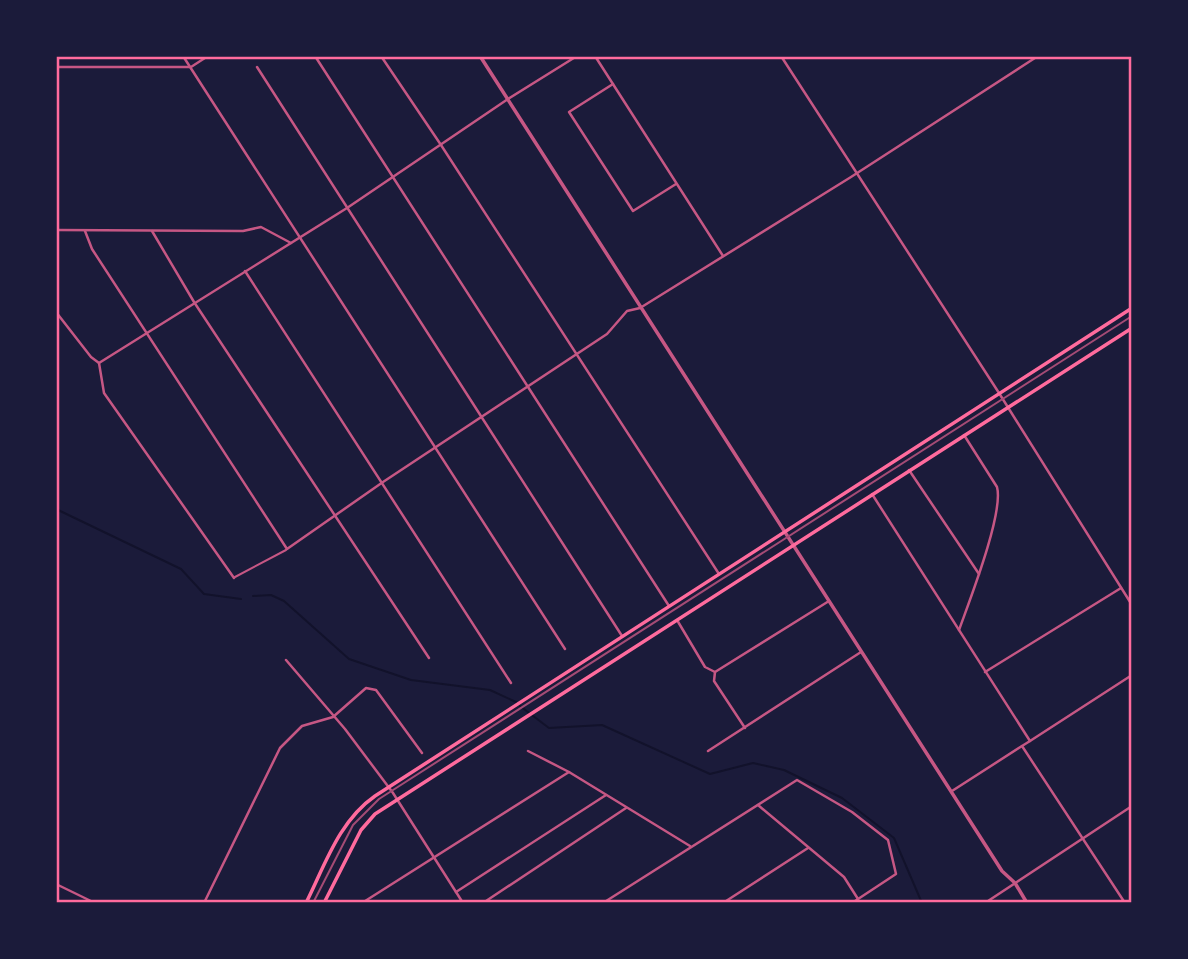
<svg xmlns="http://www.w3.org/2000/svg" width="1188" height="959" font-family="Raleway,sans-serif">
	<rect width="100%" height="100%" fill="#1b1b3a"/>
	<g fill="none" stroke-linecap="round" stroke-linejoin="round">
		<!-- stream -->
		<g stroke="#12122b" stroke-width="2">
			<path d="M 56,509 L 181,569 L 204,594 L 241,599"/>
			<path d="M 253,596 L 271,595 L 284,601 L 349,659 L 411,680 L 490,690 L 516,702"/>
			<path d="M 520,706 L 549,728 L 602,725 L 710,774 L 753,763 L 784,770 L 842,798 L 894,838 L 922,903"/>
		</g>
		<!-- service -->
		<path stroke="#c65784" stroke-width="2" d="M 235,577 L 286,550"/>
		<!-- minor -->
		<g stroke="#c65784" stroke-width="2.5">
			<path d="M 183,56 L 565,649"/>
			<path d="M 315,56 L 669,606"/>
			<path d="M 381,56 L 441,145 L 719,574"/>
			<path d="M 595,56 L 723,256"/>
			<path d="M 781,56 L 999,393 L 1132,605"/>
			<path d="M 56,67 L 191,67 L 208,56"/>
			<path d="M 257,67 L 622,636"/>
			<path d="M 613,84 L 569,112 L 633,211 L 676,184"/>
			<path d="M 56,230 L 243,231 L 261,227 L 291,243"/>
			<path d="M 85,231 L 92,249 L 287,549 L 383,482 L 607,334 L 627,311 L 640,308 L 851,177 L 1038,56"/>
			<path d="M 152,231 L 194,302 L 429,658"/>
			<path d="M 245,271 L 511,683"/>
			<path d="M 56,312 L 91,357 L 99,363 L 104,393 L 234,578"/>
			<path d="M 99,363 L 347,208 L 508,99 L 577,56"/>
			<path d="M 909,470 L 979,574"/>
			<path d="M 872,494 L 1030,741 L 1022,746 L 1125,903"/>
			<path d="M 677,620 L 705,667 L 715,672 L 714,681 L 745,728"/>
			<path d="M 959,630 C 969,602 1004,513 997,487 L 964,435"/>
			<path d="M 286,660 L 345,729 L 393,793 L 463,903"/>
			<path d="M 715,672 L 829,601"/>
			<path d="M 985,672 L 1121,588"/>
			<path d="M 1030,741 L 1132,675"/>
			<path d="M 528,751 L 569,772 L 690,846"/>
			<path d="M 708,751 L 861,652"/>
			<path d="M 952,791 L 1022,746"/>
			<path d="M 758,805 L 844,877 L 858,899"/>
			<path d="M 56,884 L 95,903"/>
			<path d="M 456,892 L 606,795"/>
			<path d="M 204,903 L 280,748 L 302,726 L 333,717 L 366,688 L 376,690 L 422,753"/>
			<path d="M 362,903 L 569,772"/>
			<path d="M 483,903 L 626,808"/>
			<path d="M 603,903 L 797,780 L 852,812 L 888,840 L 896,874 L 852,903"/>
			<path d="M 723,903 L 808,848"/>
			<path d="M 985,903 L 1132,806"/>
		</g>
		<!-- tertiary -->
		<path stroke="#c65784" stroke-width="3.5" d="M 480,56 L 1002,871 L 1015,883 L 1027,903"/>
		<!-- secondary -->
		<g stroke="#ff6b9d" stroke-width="3.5">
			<path d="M 306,903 C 325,865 339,821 375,796 L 1132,308"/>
			<path d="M 324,903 L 361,830 L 375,814 L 1132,328"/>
		</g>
		<!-- tram -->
		<path stroke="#a44b75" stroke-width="2" d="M 313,903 L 353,825 L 379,799 L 1132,316"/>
	</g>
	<!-- border -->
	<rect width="1188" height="959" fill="none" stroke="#1b1b3a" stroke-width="116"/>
	<rect x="58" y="58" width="1072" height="843" fill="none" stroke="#ff6b9d" stroke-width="2.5"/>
</svg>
